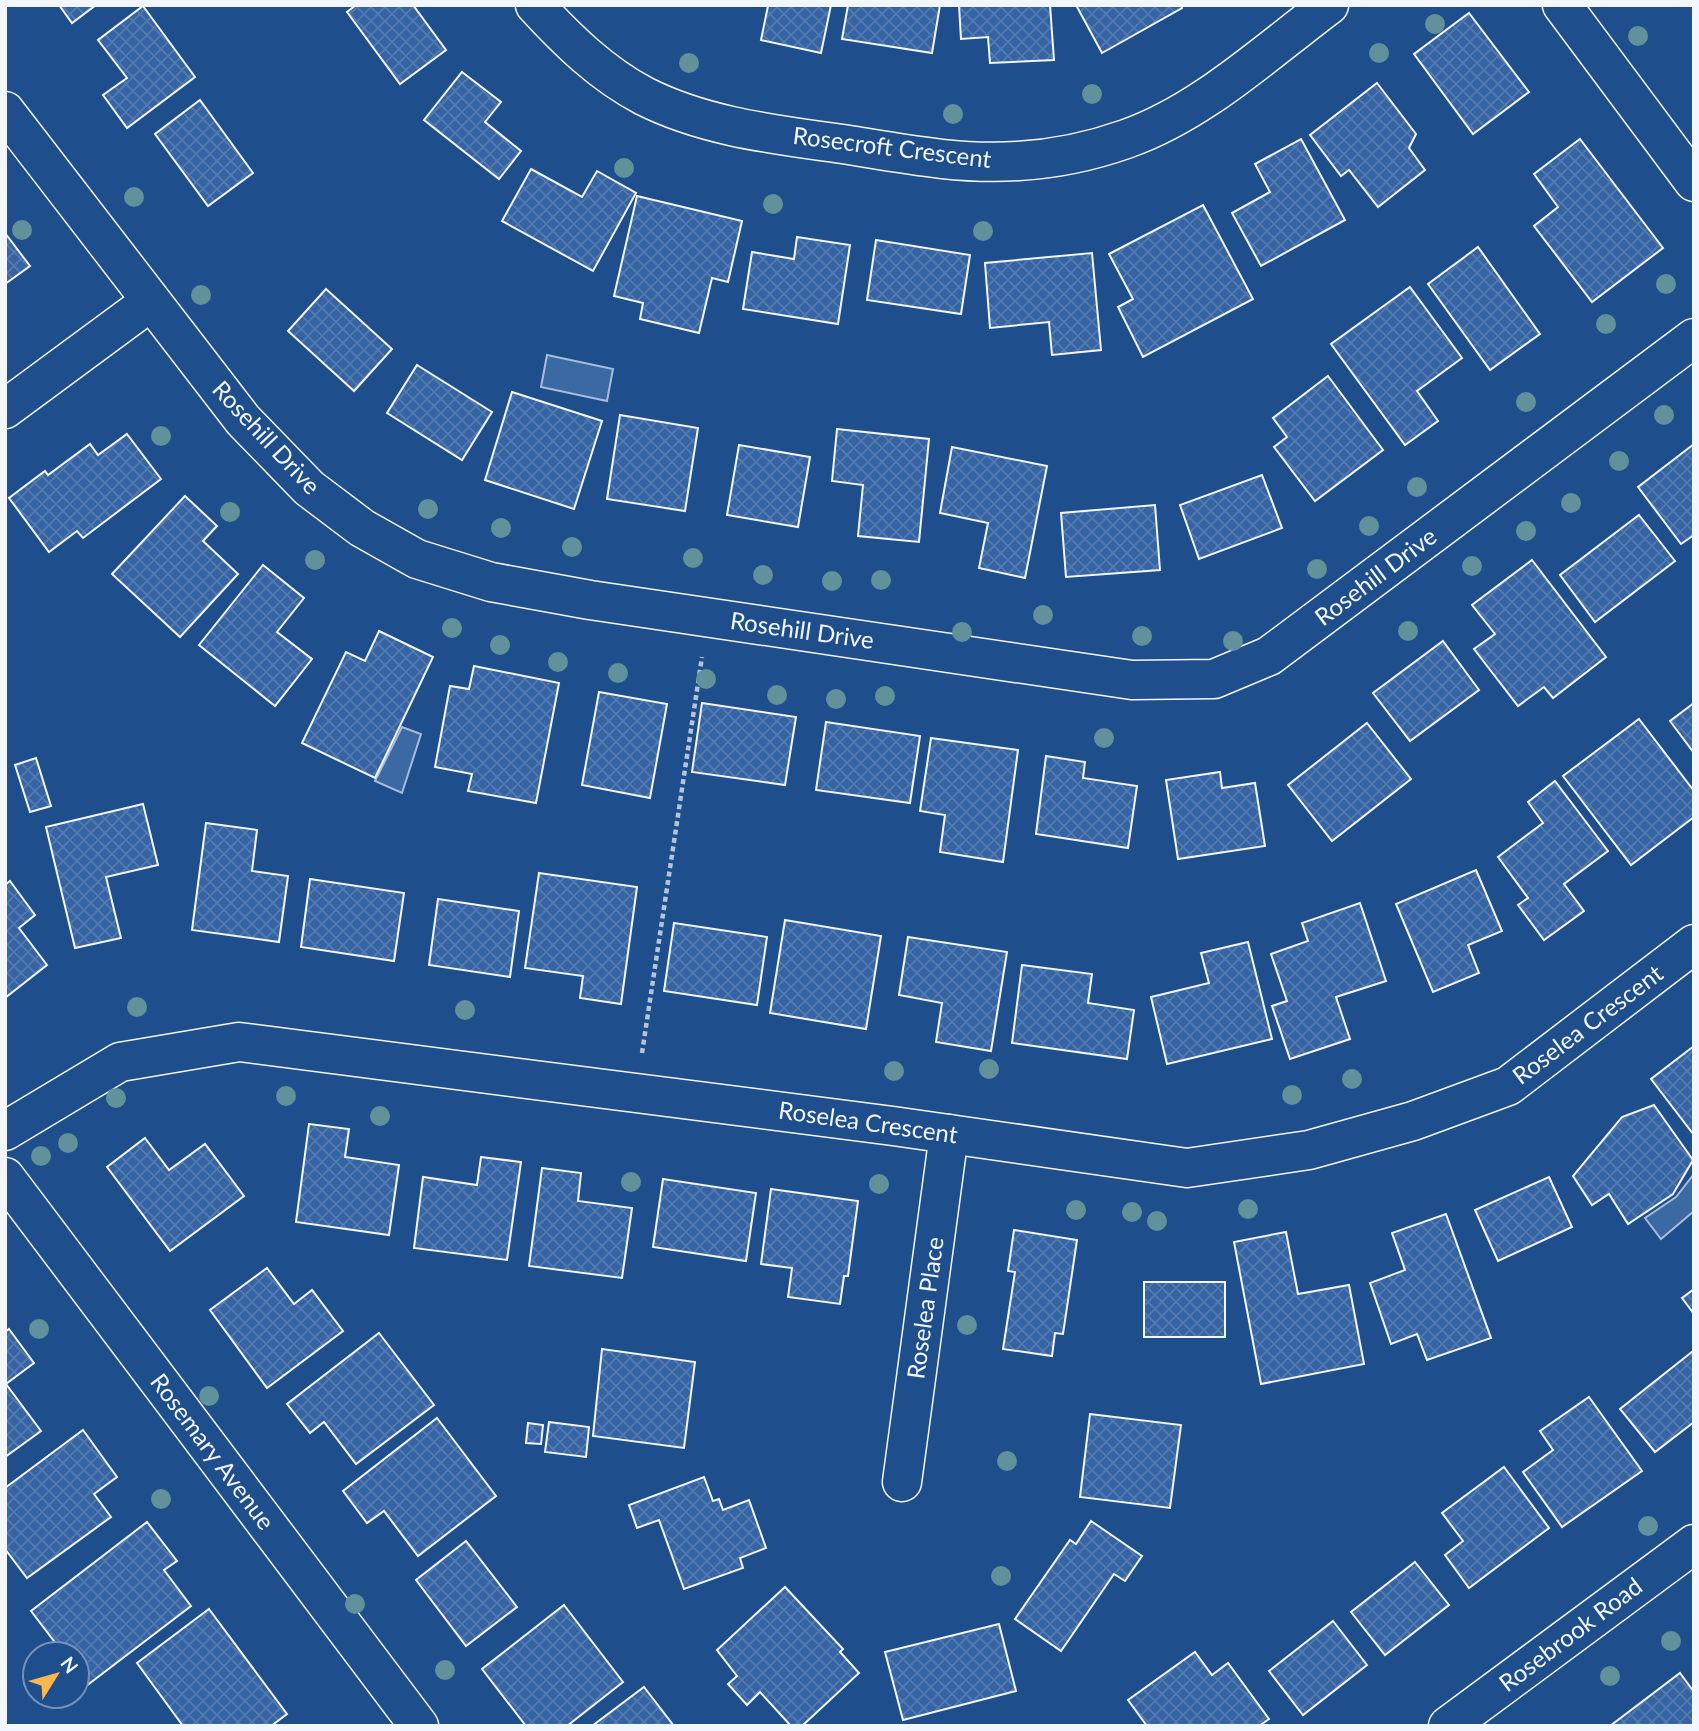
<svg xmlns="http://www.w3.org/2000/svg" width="1699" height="1731" font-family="Lato,sans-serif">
	<defs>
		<pattern id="building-cross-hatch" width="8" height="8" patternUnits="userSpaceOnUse" patternTransform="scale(1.75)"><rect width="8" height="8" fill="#3563a3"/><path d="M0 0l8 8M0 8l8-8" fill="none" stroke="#537ab1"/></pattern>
	</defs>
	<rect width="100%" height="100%" fill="#1f4e8c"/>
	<!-- water -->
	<g fill="#3b69a3" stroke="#a8bbd7" stroke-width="2">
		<path d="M 547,355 L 613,369 L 607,401 L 541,387 Z"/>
		<path d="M 402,727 L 421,734 L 402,793 L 375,781 Z"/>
		<path d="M 1694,1174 L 1694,1211 L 1661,1239 L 1645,1218 L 1676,1197 Z"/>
	</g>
	<!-- building -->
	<g fill="url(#building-cross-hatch)" stroke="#f2f6ff" stroke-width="2">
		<path d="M 59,5 L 96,5 L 72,23 Z"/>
		<path d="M 356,5 L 413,5 L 446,50 L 400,84 L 347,12 Z"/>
		<path d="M 764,5 L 831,5 L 821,53 L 761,40 L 768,6 Z"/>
		<path d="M 848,5 L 940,5 L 932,53 L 842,39 Z"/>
		<path d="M 959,5 L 1050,5 L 1054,60 L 990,63 L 988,37 L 961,39 Z"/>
		<path d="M 1076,5 L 1181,5 L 1182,8 L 1102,53 Z"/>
		<path d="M 143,6 L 195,77 L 127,128 L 103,95 L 127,78 L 98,40 Z"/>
		<path d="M 1469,13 L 1529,92 L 1473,134 L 1414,54 Z"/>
		<path d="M 462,72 L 501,102 L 485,122 L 521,151 L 499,179 L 424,120 Z"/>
		<path d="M 1377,83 L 1416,134 L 1409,148 L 1425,170 L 1378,207 L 1349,170 L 1341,176 L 1310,135 Z"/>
		<path d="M 200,100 L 253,173 L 208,206 L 155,134 Z"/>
		<path d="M 1301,139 L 1345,220 L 1261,266 L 1232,213 L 1270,192 L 1255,164 Z"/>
		<path d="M 1580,139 L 1663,248 L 1592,302 L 1534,226 L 1558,207 L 1534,174 Z"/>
		<path d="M 531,169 L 582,197 L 597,171 L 636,193 L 593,271 L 502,221 Z"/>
		<path d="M 637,196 L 742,221 L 728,282 L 712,278 L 699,333 L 640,319 L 643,303 L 614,296 Z"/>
		<path d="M 1203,205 L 1253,299 L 1143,357 L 1118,307 L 1133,299 L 1109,254 Z"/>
		<path d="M 5,233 L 30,266 L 5,284 Z"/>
		<path d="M 797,237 L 850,245 L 838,324 L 743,309 L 752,252 L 794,259 Z"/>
		<path d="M 876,240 L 970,255 L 961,314 L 867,300 Z"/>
		<path d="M 1478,247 L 1540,334 L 1490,370 L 1428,284 Z"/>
		<path d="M 1092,253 L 1101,350 L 1052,355 L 1049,322 L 990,328 L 985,263 Z"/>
		<path d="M 1410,287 L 1462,358 L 1417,391 L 1438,421 L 1405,445 L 1331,344 Z"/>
		<path d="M 326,289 L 392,349 L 354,391 L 288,331 Z"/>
		<path d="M 417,365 L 492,412 L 462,460 L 387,413 Z"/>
		<path d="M 1328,376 L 1383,450 L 1315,501 L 1274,447 L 1287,437 L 1273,418 Z"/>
		<path d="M 512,392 L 602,421 L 574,509 L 485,480 Z"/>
		<path d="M 620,415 L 698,428 L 685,511 L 607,499 Z"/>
		<path d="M 837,429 L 929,439 L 919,542 L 858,536 L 863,485 L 832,481 Z"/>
		<path d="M 127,434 L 161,479 L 83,538 L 77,531 L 49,552 L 9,498 L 45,471 L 48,475 L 90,444 L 98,455 Z"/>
		<path d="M 1694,444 L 1694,535 L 1681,544 L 1638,487 Z"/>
		<path d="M 739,445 L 810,457 L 798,527 L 727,515 Z"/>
		<path d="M 952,447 L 1047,466 L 1025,578 L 979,568 L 988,523 L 940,513 Z"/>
		<path d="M 1262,475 L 1282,528 L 1199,559 L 1180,505 Z"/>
		<path d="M 185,496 L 217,526 L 203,541 L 238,574 L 180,637 L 112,574 Z"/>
		<path d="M 1155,505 L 1160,570 L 1066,577 L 1061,513 Z"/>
		<path d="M 1639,515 L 1675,561 L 1595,622 L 1560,575 Z"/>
		<path d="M 1532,560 L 1606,657 L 1553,698 L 1544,687 L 1518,706 L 1474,649 L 1495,634 L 1472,605 Z"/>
		<path d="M 263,565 L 304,598 L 277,632 L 312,659 L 275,706 L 199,645 Z"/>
		<path d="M 379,631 L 433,657 L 375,778 L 302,743 L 346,652 L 365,661 Z"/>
		<path d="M 1443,641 L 1479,690 L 1410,741 L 1373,693 Z"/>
		<path d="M 474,666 L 559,683 L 536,803 L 468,791 L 472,774 L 435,767 L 450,686 L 469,689 Z"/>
		<path d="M 599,692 L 667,704 L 650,798 L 582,785 Z"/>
		<path d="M 702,703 L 796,717 L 785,785 L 692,772 Z"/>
		<path d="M 1694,703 L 1694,753 L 1670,721 Z"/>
		<path d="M 1639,719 L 1694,791 L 1694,817 L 1631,865 L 1563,776 Z"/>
		<path d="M 826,722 L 920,736 L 910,803 L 816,790 Z"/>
		<path d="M 1367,723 L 1411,779 L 1332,841 L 1288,785 Z"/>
		<path d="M 931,738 L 1018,750 L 1003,862 L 940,852 L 945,815 L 920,811 Z"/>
		<path d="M 1046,756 L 1085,762 L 1083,778 L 1137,786 L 1128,848 L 1036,834 Z"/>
		<path d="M 36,758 L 51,806 L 30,812 L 15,765 Z"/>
		<path d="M 1220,772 L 1222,788 L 1255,783 L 1265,846 L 1178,859 L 1166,780 Z"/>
		<path d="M 1555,781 L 1608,851 L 1564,884 L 1584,911 L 1544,940 L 1518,905 L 1528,898 L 1498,857 L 1543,823 L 1528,802 Z"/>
		<path d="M 143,804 L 158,865 L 106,877 L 121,938 L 75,948 L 46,827 Z"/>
		<path d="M 206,823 L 257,830 L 252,871 L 288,876 L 279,942 L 192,930 Z"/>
		<path d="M 1476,870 L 1502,931 L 1468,945 L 1479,973 L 1433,992 L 1396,904 Z"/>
		<path d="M 539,873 L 637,887 L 621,1004 L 580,998 L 583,976 L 525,968 Z"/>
		<path d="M 310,879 L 404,893 L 394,961 L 301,947 Z"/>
		<path d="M 10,881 L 35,915 L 19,928 L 47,965 L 5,998 L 5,885 Z"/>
		<path d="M 438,899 L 519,911 L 510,977 L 429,965 Z"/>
		<path d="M 1360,903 L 1386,981 L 1336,997 L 1350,1039 L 1290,1059 L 1272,1006 L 1287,1001 L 1271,954 L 1308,941 L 1302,923 Z"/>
		<path d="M 785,920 L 881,936 L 866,1029 L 770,1013 Z"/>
		<path d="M 674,923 L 767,937 L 757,1005 L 664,991 Z"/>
		<path d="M 908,937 L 1007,952 L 991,1051 L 936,1042 L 942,1003 L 899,995 Z"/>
		<path d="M 1248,942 L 1272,1039 L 1167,1064 L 1151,997 L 1209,983 L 1201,953 Z"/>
		<path d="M 1022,965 L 1092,974 L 1088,1003 L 1134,1010 L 1127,1059 L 1012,1043 Z"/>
		<path d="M 1694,1046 L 1694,1135 L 1651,1079 Z"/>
		<path d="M 1654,1105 L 1693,1160 L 1673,1194 L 1628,1224 L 1609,1194 L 1592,1205 L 1573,1176 L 1622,1117 Z"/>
		<path d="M 309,1124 L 349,1129 L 345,1157 L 399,1165 L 389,1235 L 296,1222 Z"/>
		<path d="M 145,1138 L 169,1170 L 205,1144 L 244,1196 L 170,1251 L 107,1167 Z"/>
		<path d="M 481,1157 L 521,1162 L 507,1260 L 414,1248 L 423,1177 L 477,1185 Z"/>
		<path d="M 542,1168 L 581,1173 L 578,1201 L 632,1208 L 622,1278 L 529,1266 Z"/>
		<path d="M 1549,1177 L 1572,1227 L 1498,1261 L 1475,1210 Z"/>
		<path d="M 663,1179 L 756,1193 L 746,1261 L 653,1247 Z"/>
		<path d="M 771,1189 L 858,1201 L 848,1276 L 844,1276 L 840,1304 L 788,1297 L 792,1268 L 761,1264 Z"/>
		<path d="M 1446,1214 L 1491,1338 L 1427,1360 L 1417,1334 L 1391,1344 L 1370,1283 L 1405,1270 L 1392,1233 Z"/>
		<path d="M 1014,1230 L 1077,1240 L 1063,1334 L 1055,1333 L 1052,1356 L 1003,1349 L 1015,1272 L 1008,1271 Z"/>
		<path d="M 1286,1232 L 1298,1294 L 1349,1285 L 1364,1364 L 1261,1384 L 1234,1242 Z"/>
		<path d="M 267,1268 L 294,1304 L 312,1290 L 343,1331 L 267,1388 L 210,1310 Z"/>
		<rect x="1144" y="1282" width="81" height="55"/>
		<path d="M 1694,1289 L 1694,1314 L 1682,1298 Z"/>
		<path d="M 9,1329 L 34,1363 L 6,1384 L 41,1431 L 5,1457 L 5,1332 Z"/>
		<path d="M 379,1333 L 434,1405 L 356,1464 L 324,1422 L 310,1433 L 287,1404 Z"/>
		<path d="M 602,1349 L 695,1362 L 684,1448 L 593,1436 Z"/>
		<path d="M 1693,1351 L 1694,1422 L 1655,1452 L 1620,1409 Z"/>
		<path d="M 1589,1397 L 1642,1471 L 1562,1527 L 1523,1472 L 1553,1450 L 1540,1431 Z"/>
		<path d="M 1090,1414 L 1181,1425 L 1170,1508 L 1080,1497 Z"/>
		<path d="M 437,1418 L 496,1496 L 418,1556 L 384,1511 L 367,1523 L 343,1491 Z"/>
		<path d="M 549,1422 L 589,1427 L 586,1457 L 545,1452 Z"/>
		<path d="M 528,1423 L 543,1425 L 541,1444 L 526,1443 Z"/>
		<path d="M 83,1430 L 117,1477 L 94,1494 L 111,1517 L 27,1578 L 5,1549 L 5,1488 Z"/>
		<path d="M 1504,1467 L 1549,1528 L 1469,1588 L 1445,1555 L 1463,1541 L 1442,1513 Z"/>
		<path d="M 704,1477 L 713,1501 L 719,1499 L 723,1510 L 749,1500 L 766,1548 L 740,1558 L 743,1568 L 684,1589 L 659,1520 L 637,1528 L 629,1505 Z"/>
		<path d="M 1091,1521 L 1142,1556 L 1125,1581 L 1114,1574 L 1061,1651 L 1015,1619 L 1070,1540 L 1076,1544 Z"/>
		<path d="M 147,1522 L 177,1561 L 164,1570 L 191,1606 L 77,1693 L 77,1654 L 53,1654 L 60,1649 L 31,1611 Z"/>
		<path d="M 466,1541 L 517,1607 L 466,1646 L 416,1580 Z"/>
		<path d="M 1415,1562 L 1449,1605 L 1385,1655 L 1351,1612 Z"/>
		<path d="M 785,1587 L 843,1649 L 840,1652 L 859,1673 L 802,1726 L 791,1726 L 760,1692 L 747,1705 L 728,1684 L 737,1676 L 717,1650 Z"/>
		<path d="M 564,1605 L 623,1682 L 567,1726 L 526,1726 L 482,1669 Z"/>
		<path d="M 209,1609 L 287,1714 L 271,1726 L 183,1726 L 137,1663 Z"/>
		<path d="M 1333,1621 L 1367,1665 L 1303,1715 L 1269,1671 Z"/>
		<path d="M 999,1624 L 1016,1691 L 903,1720 L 885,1652 Z"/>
		<path d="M 1195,1652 L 1212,1675 L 1228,1663 L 1269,1719 L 1259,1726 L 1147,1726 L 1128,1700 Z"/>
		<path d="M 1680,1673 L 1694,1692 L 1694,1726 L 1610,1726 Z"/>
		<path d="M 644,1687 L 674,1726 L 592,1726 Z"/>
	</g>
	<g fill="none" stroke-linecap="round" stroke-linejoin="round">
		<defs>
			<g id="minor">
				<path d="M 535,5 C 567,40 602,74 644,96 C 707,128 780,135 849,145 C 904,154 962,165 1018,161 C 1054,159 1092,151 1126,139 C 1201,113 1266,52 1329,5"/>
				<path d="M 1562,5 L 1694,182"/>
				<path d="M 5,111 L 243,420 L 309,488 L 362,528 L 417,559 L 491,582 L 590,600 L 1132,680 L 1214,679 L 1269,656 L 1694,338"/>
				<path d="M 5,409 L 150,302"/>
				<path d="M 5,1131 L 120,1062 L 239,1042 L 893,1126 L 1187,1168 L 1309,1150 L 1413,1121 L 1508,1086 L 1694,944"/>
				<path d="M 5,1177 L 419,1726"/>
				<path d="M 902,1482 L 949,1134"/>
				<path d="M 1448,1726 L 1694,1544"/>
			</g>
		</defs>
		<!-- minor casing -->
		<use href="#minor" stroke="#f2f6ff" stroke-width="41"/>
		<!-- path -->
		<path stroke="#b3c4dc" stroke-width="4.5" stroke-dasharray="5 3.5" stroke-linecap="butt" d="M 642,1053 L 702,657"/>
		<!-- minor -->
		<use href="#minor" stroke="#1f4e8c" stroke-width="38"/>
	</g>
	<!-- trees -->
	<g fill="#61919a">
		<circle cx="1435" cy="24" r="10"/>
		<circle cx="1638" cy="36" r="10"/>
		<circle cx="1379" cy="53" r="10"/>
		<circle cx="689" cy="63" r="10"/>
		<circle cx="1092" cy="94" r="10"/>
		<circle cx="953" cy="114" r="10"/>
		<circle cx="624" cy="168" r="10"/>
		<circle cx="134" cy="197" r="10"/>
		<circle cx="773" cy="204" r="10"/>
		<circle cx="22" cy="230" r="10"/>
		<circle cx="983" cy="231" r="10"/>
		<circle cx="1666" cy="284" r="10"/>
		<circle cx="201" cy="295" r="10"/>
		<circle cx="1606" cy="324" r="10"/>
		<circle cx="1526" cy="402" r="10"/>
		<circle cx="1664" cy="415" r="10"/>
		<circle cx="161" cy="436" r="10"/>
		<circle cx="1619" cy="461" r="10"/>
		<circle cx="1417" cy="487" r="10"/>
		<circle cx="1571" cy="503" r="10"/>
		<circle cx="428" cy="509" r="10"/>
		<circle cx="230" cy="512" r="10"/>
		<circle cx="1369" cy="526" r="10"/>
		<circle cx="501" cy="528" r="10"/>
		<circle cx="1526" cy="531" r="10"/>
		<circle cx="572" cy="547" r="10"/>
		<circle cx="693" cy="558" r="10"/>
		<circle cx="315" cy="560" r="10"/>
		<circle cx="1472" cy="566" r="10"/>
		<circle cx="1317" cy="569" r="10"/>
		<circle cx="763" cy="575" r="10"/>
		<circle cx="881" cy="580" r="10"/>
		<circle cx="832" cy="581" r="10"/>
		<circle cx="1043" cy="615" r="10"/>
		<circle cx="452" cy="628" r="10"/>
		<circle cx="1408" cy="631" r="10"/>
		<circle cx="962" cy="632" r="10"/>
		<circle cx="1142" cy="636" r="10"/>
		<circle cx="1233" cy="641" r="10"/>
		<circle cx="500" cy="645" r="10"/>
		<circle cx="558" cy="662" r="10"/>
		<circle cx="618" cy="673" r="10"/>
		<circle cx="706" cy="679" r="10"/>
		<circle cx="777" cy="695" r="10"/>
		<circle cx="885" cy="696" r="10"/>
		<circle cx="836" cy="699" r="10"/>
		<circle cx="1104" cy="738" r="10"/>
		<circle cx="137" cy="1007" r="10"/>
		<circle cx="465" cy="1010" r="10"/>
		<circle cx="989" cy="1069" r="10"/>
		<circle cx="894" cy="1071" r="10"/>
		<circle cx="1352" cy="1079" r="10"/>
		<circle cx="1292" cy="1095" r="10"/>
		<circle cx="286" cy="1096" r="10"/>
		<circle cx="116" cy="1098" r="10"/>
		<circle cx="380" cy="1116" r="10"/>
		<circle cx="68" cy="1143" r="10"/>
		<circle cx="41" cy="1156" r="10"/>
		<circle cx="631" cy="1182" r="10"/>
		<circle cx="879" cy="1184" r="10"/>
		<circle cx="1248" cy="1209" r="10"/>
		<circle cx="1076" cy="1210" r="10"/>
		<circle cx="1132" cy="1212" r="10"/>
		<circle cx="1157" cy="1221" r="10"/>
		<circle cx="967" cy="1325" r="10"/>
		<circle cx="39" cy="1329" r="10"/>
		<circle cx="209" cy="1396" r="10"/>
		<circle cx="1007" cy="1461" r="10"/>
		<circle cx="161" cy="1499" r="10"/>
		<circle cx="1648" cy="1526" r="10"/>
		<circle cx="1001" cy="1576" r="10"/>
		<circle cx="355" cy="1604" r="10"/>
		<circle cx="1671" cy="1641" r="10"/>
		<circle cx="445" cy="1670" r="10"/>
		<circle cx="1610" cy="1676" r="10"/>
	</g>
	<g text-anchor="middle" stroke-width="5" stroke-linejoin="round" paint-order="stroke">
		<!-- street labels -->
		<g font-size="24" fill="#f2f6ff" stroke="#1f4e8c">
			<text transform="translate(892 148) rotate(7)" y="8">Rosecroft Crescent</text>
			<text transform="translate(266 438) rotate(47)" y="8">Rosehill Drive</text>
			<text transform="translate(1376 577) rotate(-37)" y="8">Rosehill Drive</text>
			<text transform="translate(802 631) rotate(8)" y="8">Rosehill Drive</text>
			<text transform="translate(1588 1025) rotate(-37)" y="8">Roselea Crescent</text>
			<text transform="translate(868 1123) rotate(8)" y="8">Roselea Crescent</text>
			<text transform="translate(926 1308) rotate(-82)" y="8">Roselea Place</text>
			<text transform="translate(212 1452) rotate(53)" y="8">Rosemary Avenue</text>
			<text transform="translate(1571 1635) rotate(-37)" y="8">Rosebrook Road</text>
		</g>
	</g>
	<!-- border -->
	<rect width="1699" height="1731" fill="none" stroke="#f2f6ff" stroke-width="14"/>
	<!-- north arrow -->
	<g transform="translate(56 1675) rotate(53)"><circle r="33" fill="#1f4e8c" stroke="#7391ba" stroke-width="2"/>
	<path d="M0-5L12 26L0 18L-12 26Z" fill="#ffb74d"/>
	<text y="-10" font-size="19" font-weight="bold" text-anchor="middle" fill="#f2f6ff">N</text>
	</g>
</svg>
